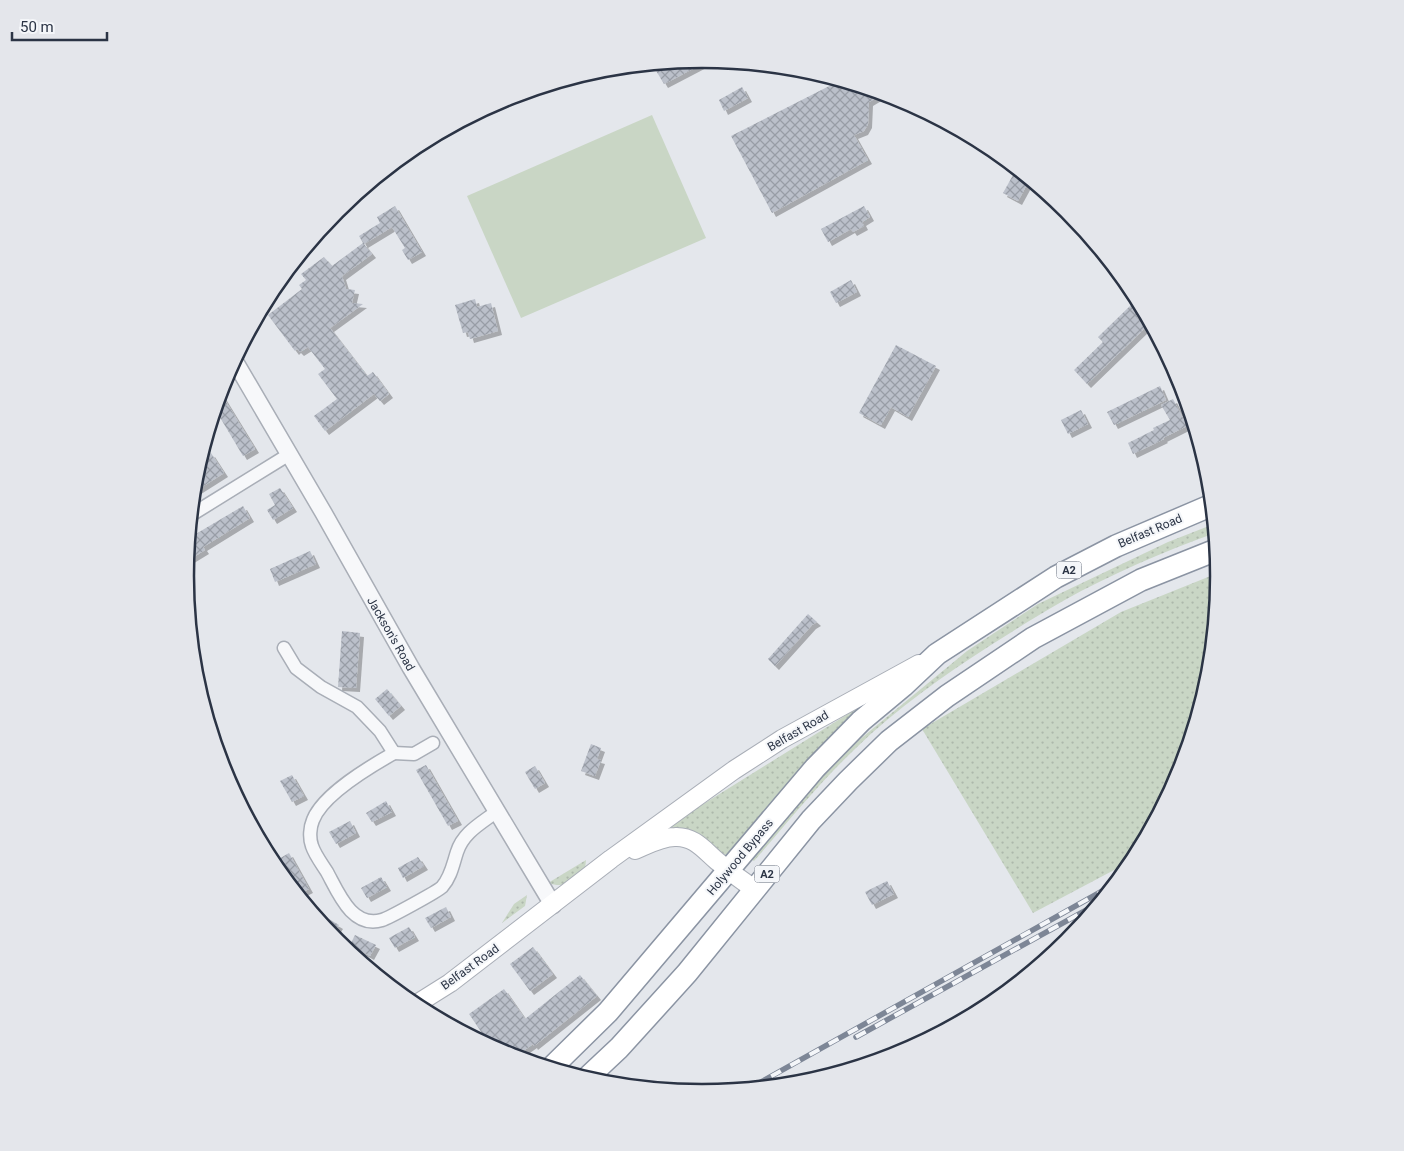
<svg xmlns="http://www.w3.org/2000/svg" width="1404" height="1151" font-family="Roboto,sans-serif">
	<defs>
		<pattern id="grass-dots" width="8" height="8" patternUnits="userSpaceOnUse" patternTransform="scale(1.25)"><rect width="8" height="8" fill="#c9d6c5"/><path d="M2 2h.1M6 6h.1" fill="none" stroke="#adb8ab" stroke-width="1.8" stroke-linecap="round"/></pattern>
		<pattern id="water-ripples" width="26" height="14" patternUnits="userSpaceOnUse" patternTransform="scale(1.25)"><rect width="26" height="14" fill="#9fb4cc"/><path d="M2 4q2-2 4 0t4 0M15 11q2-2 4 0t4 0" fill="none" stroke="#8293a7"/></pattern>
		<pattern id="building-cross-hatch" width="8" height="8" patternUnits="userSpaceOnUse" patternTransform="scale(1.25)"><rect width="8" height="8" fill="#bbc0ca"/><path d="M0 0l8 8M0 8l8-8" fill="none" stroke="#989da6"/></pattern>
		<filter id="shadow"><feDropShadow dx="4" dy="4" stdDeviation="0" flood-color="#0004"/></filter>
	</defs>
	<rect width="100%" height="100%" fill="#e4e7ec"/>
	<!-- grass -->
	<g fill="url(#grass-dots)">
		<path d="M 1214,524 L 1215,533 C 1163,552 1111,574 1063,601 C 1038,615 1015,630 991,645 C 944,675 896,709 856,748 C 819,783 787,823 754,861 L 751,859 L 823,775 L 859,740 L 967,651 L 1038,604 L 1168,542 Z"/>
		<path d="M 1218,573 L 1209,677 L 1179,774 L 1133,860 L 1033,913 L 922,729 L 1121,612 Z"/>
		<path d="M 864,704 L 726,855 C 692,841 697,815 652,836 Z"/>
		<path d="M 586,860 L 585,869 C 572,881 567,889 548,883 Z"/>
		<path d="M 527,895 L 525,906 L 502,923 L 514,904 Z"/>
	</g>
	<!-- garden -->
	<path fill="#c9d6c5" d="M 652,115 L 706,238 L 521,318 L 467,196 Z"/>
	<!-- water -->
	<path fill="url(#water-ripples)" d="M 940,1031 L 899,1053 L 876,1060 L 908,1041 Z"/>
	<!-- building -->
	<g fill="url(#building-cross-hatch)" filter="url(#shadow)">
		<path d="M 702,59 L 710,60 L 664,84 L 652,64 Z"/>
		<path d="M 841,80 L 884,93 L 869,102 L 868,124 L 864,131 L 854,135 L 868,160 L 772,213 L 731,136 Z"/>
		<path d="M 742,87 L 748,98 L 724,111 L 719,100 Z"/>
		<path d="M 1017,168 L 1030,179 L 1018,201 L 1003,193 Z"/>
		<path d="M 395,206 L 422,252 L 408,260 L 402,250 L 405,248 L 392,227 L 364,244 L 372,254 L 342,276 L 346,289 L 355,290 L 352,303 L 363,304 L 330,328 L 367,376 L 373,372 L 389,394 L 380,401 L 374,394 L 325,431 L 314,416 L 337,399 L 318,374 L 325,369 L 308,347 L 300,352 L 297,349 L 295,351 L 268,315 L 302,289 L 299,285 L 306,280 L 301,274 L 324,257 L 332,266 L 363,243 L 359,236 L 380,223 L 377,217 Z"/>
		<path d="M 864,206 L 870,217 L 862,222 L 864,226 L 853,232 L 851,229 L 828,242 L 821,229 Z"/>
		<path d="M 851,280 L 857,292 L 836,303 L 830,292 Z"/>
		<path d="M 475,299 L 477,307 L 491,303 L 498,331 L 470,339 L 468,332 L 463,333 L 455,305 Z"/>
		<path d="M 1131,305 L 1140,315 L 1137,317 L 1146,327 L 1087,384 L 1074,370 L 1103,342 L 1098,337 Z"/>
		<path d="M 896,345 L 936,366 L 908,417 L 891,407 L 881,425 L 859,413 Z"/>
		<path d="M 1160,386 L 1166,400 L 1114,425 L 1107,412 Z"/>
		<path d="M 220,392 L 255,449 L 243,456 L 215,409 Z"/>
		<path d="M 1173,399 L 1187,426 L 1163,438 L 1164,439 L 1133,454 L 1128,443 L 1154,430 L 1153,428 L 1170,420 L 1161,405 Z"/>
		<path d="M 1081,410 L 1088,424 L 1068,434 L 1061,420 Z"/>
		<path d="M 211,453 L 224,473 L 194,492 L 195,474 L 200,460 Z"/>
		<path d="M 280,488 L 293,508 L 273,520 L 267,510 L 275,505 L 269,494 Z"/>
		<path d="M 243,506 L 250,518 L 203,547 L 205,550 L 187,561 L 189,538 Z"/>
		<path d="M 310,551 L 316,564 L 275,582 L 270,569 Z"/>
		<path d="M 808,614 L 817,622 L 812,625 L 775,666 L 768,659 Z"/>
		<path d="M 342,631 L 360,633 L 356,688 L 338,687 Z"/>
		<path d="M 387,689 L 401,706 L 389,716 L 375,699 Z"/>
		<path d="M 591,744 L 601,748 L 597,759 L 601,760 L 595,776 L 581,771 Z"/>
		<path d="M 426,765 L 458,821 L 448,826 L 416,770 Z"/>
		<path d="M 535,766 L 545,783 L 535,789 L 525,772 Z"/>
		<path d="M 292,775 L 304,796 L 292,802 L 280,781 Z"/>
		<path d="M 386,801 L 392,812 L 372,822 L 366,813 Z"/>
		<path d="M 350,821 L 356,833 L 336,844 L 329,832 Z"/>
		<path d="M 289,853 L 309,889 L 299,894 L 291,886 L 277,860 Z"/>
		<path d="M 418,857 L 424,866 L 403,878 L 398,868 Z"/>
		<path d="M 381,877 L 387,887 L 367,898 L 361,888 Z"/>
		<path d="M 887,881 L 894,894 L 872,905 L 865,892 Z"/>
		<path d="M 446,907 L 451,917 L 431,928 L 425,918 Z"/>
		<path d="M 312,909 L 339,925 L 332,936 L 311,910 Z"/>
		<path d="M 409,927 L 415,937 L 395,948 L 389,938 Z"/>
		<path d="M 355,935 L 376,945 L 370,956 L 350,945 Z"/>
		<path d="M 533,947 L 553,974 L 530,991 L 510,964 Z"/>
		<path d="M 580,975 L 597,996 L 534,1046 L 533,1044 L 516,1056 L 504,1053 L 483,1041 L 486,1039 L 469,1014 L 504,989 L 525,1019 Z"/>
	</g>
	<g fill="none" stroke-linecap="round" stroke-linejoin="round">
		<defs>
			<g id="minor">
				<path d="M 191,515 L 288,455"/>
				<path d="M 284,648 L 296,668 L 321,687 L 357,707 L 380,731 L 394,753 C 371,766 323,794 313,820 C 310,827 309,838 312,846 C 315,855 322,864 327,872 C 338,892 352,929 382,920 C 389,918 438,891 442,887 C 451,877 453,864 457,852 C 463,833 480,824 496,812"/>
				<path d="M 394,753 L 414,754 L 433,743"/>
			</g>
			<path id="tertiary" d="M 234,360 L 323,512 L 411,668 L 553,905"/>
			<g id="secondary">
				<path d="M 635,850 C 647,845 661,837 675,837 C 694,836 704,850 717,861 C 729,871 741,880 754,889"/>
				<path d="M 415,1005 L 450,983 L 611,859 L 734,770 L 782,739 L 919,664"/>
			</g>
			<g id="trunk">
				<path d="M 552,1067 L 608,1012 L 815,768 L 861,721 L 903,686 L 937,654 L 1056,577 L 1116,546 L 1212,505"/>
				<path d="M 587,1078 L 619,1048 L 687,973 L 811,820 L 848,781 L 889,741 L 947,696 L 1033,638 L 1141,580 L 1216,550"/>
			</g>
		</defs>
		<!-- minor casing -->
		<use href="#minor" stroke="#a9aeb7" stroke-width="15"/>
		<!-- tertiary casing -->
		<use href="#tertiary" stroke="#a9aeb7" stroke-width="19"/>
		<!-- secondary casing -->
		<use href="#secondary" stroke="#a9aeb7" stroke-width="20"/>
		<!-- trunk casing -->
		<use href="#trunk" stroke="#8b94a3" stroke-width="24"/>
		<!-- minor -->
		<use href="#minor" stroke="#f7f8fa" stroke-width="12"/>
		<!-- tertiary -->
		<use href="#tertiary" stroke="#f7f8fa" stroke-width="16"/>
		<!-- secondary -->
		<use href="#secondary" stroke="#fff" stroke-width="18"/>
		<!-- trunk -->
		<use href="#trunk" stroke="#fff" stroke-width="21"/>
		<defs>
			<g id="rail">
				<path d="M 856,1037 L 1099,903"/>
				<path d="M 752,1087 L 1113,885"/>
			</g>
		</defs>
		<!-- rail casing -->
		<use href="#rail" stroke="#7d8696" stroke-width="5.5"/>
		<!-- rail -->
		<use href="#rail" stroke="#f4f6f9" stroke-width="4" stroke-dasharray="11" stroke-linecap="butt"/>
	</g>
	<g text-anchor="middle" stroke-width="4" stroke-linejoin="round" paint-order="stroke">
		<!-- shield labels -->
		<g fill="#f4f6f9" stroke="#676e7b" stroke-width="1">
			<rect x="1056.5" y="561.5" width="25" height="17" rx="4"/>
			<rect x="754.5" y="865.5" width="25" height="17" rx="4"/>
		</g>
		<g font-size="11" font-weight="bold" fill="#2b3445">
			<text x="1069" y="574">A2</text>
			<text x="767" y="878">A2</text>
		</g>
		<!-- street labels -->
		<g font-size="12" fill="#2b3445" stroke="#f4f6f9">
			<text transform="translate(1150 531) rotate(-23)" y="4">Belfast Road</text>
			<text transform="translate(391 634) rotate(60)" y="4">Jackson's Road</text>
			<text transform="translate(798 731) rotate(-30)" y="4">Belfast Road</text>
			<text transform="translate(740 857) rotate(-50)" y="4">Holywood Bypass</text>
			<text transform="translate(470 967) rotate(-36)" y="4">Belfast Road</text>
		</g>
	</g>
	<!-- crop -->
	<path d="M0 0H1404V1151H0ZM194 576a508 508 0 1 1 1016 0a508 508 0 1 1-1016 0Z" fill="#e4e6eb" fill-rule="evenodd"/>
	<path fill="none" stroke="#2b3445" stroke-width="2.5" d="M194 576a508 508 0 1 1 1016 0a508 508 0 1 1-1016 0Z"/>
	<!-- scale -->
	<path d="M12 32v8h95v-8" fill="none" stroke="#2b3445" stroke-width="2.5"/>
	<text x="20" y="32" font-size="15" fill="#2b3445" stroke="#f4f6f9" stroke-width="4" paint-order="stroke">50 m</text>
</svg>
